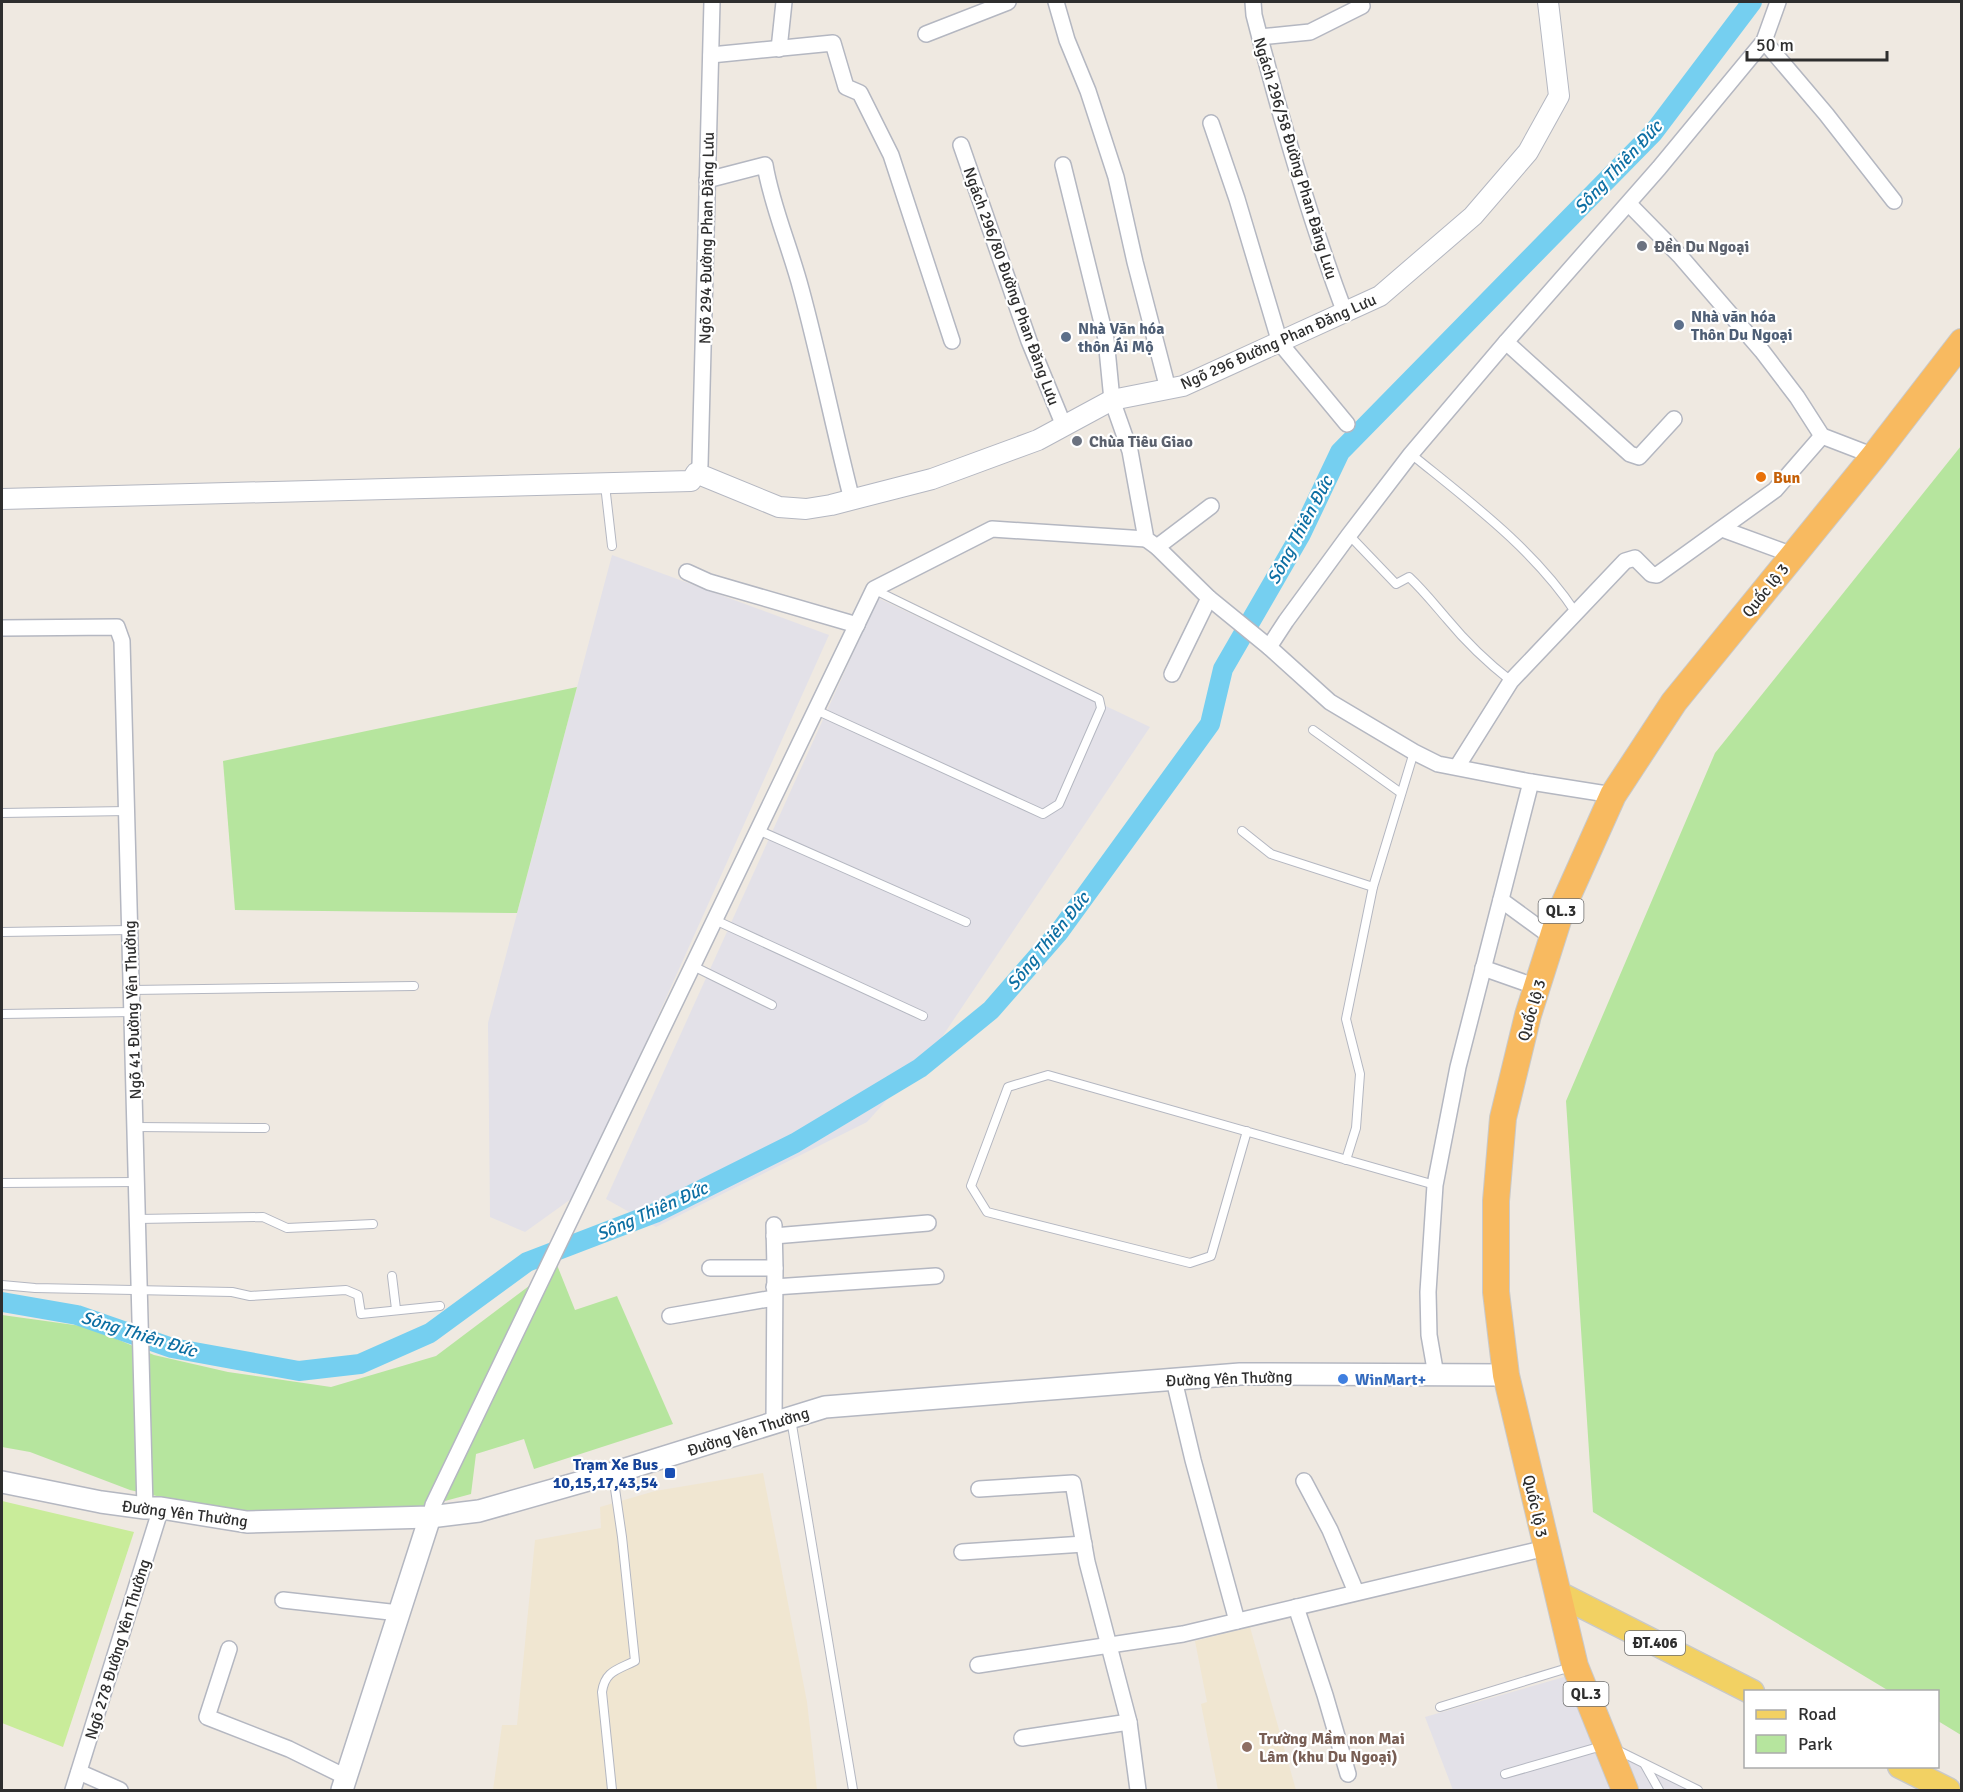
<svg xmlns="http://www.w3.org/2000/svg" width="1963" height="1792" font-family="Signika,sans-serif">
	<rect width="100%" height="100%" fill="#efe9e1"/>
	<!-- industrial -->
	<g fill="#e3e1e8">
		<path d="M 612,555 L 829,635 L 578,1194 L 525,1232 L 490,1217 L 488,1023 Z"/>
		<path d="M 878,598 L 1150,727 L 938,1043 L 867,1122 L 656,1227 L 606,1199 Z"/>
		<path d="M 1578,1673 L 1607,1745 L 1700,1790 L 1453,1790 L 1425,1717 Z"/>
	</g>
	<!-- education -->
	<g fill="#f0e6d1">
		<path d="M 763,1473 L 807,1702 L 817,1790 L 493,1790 L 502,1725 L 517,1725 L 535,1540 L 601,1528 L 600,1507 L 655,1491 Z"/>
		<path d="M 1250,1627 L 1296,1790 L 1218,1790 L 1201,1704 L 1207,1702 L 1195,1641 Z"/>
	</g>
	<!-- green -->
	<g fill="#b6e59e">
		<path d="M 1961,446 L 1961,1735 L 1938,1721 L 1938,1692 L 1889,1691 L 1593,1512 L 1566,1101 L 1715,753 Z"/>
		<path d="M 577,687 L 517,913 L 235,910 L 223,761 Z"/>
		<path d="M 557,1265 L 575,1310 L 617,1296 L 673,1424 L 534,1469 L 524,1439 L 476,1454 L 471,1494 L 415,1509 L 246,1516 L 130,1490 L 30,1452 L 2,1447 L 2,1315 L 89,1327 L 154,1355 L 228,1372 L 331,1387 L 436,1356 Z"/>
	</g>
	<!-- pitch -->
	<path fill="#c9ec9a" d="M 2,1501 L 134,1532 L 63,1747 L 2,1723 Z"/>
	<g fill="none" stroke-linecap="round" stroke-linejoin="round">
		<!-- canal -->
		<path stroke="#75cff0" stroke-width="20" d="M 2,1302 L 77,1315 L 172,1348 L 299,1371 L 360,1364 L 430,1333 L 527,1262 L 655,1213 L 795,1143 L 920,1068 L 991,1010 L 1059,932 L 1210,724 L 1223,669 L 1301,534 L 1340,452 L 1653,133 L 1752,2"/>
		<defs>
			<g id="service">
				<path d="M 1411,454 C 1470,502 1534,549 1576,613"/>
				<path d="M 605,485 L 612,546"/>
				<path d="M 1349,535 L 1396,584 L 1409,577 C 1423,590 1434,604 1447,619 C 1466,642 1488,663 1511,681"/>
				<path d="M 816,710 L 1043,814 L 1059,804 L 1101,708 L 1099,699 L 875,590"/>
				<path d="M 1313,730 L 1401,793"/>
				<path d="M 2,813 L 127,811"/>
				<path d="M 758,830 L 966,922"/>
				<path d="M 1242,831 L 1271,854 L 1373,887"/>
				<path d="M 715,920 L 923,1016"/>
				<path d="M 2,932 L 130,930"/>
				<path d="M 693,966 L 772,1005"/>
				<path d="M 132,990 L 414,986"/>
				<path d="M 2,1014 L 132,1012"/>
				<path d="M 135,1127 L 265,1128"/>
				<path d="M 1247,1131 L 1211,1256 L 1190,1263 L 987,1212 L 971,1186 L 1008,1087 L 1048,1075 L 1435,1185"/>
				<path d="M 1346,1160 L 1356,1128 L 1360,1074 L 1346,1019 L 1373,887 L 1414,752"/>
				<path d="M 2,1183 L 136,1182"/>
				<path d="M 138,1219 L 263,1217 L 287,1228 L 373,1224"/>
				<path d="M 392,1276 L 396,1309"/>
				<path d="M 2,1285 L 35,1288 L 232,1292 L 250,1296 L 346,1290 L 358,1295 L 361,1314 L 440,1306"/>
				<path d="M 791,1419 L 853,1790"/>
				<path d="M 1440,1707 L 1571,1667"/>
				<path d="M 1615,1749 L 1698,1790"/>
				<path d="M 1645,1765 L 1659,1790"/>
				<path d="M 1505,1774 L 1602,1746"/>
				<path d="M 612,1790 L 602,1692 C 605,1671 617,1670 635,1661 L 622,1537 L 613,1475"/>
			</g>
			<g id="minor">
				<path d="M 1056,2 L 1067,40 L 1088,91 L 1116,177 L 1135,262 L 1168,389"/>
				<path d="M 1253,2 L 1254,15 C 1280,116 1308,215 1345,313"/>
				<path d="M 926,34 L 1008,2"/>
				<path d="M 1260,37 L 1310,32 L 1362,6"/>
				<path d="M 1764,41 L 1826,114 L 1894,201"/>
				<path d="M 779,49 L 784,2"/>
				<path d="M 711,55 L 833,43 L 846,87 L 860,93 L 891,155 L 952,341"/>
				<path d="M 1211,123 L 1237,199 L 1280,343 L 1347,424"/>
				<path d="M 961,145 L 1029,341 L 1064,426"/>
				<path d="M 1063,165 L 1106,339 L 1112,400 L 1130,451 L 1146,539 L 1157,547 L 1209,598 L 1269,647 L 1330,702 L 1414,752 L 1438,764 L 1531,782 L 1613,795"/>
				<path d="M 707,180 L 765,165 C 772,207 790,247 801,289 C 820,359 834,430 852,500"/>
				<path d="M 1629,204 L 1681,257 L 1762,351 L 1797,397 L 1822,436 L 1874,456"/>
				<path d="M 1506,342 L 1630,454 L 1639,457 L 1674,419"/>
				<path d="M 696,473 L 700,465 L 712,2"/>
				<path d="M 1722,529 L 1793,555"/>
				<path d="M 1157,547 L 1211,506"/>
				<path d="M 687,572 L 709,582 L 857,625"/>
				<path d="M 2,628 L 117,627 L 122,641 L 145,1508"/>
				<path d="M 1269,647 L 1286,621 L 1349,535 L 1411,454 L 1506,342 L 1659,168 L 1764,41 L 1778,2"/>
				<path d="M 1172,674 L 1209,598"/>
				<path d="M 1457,767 L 1511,681 L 1625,561 L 1635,558 L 1651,574 L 1657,575 L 1775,490 L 1822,436"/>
				<path d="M 1501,900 L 1553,938"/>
				<path d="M 1483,968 L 1537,987"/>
				<path d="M 774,1225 L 775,1268"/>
				<path d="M 774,1236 L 928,1223"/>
				<path d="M 710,1268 L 775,1268 L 774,1423"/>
				<path d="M 774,1287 L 936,1276"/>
				<path d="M 670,1316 L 774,1298"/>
				<path d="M 1436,1375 L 1429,1335 L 1428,1292 L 1435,1185 L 1458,1067 L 1531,782"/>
				<path d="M 1174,1380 L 1193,1460 L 1237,1621"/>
				<path d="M 1304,1481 L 1330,1530 L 1356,1592"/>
				<path d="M 979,1489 L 1073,1483 L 1087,1562 L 1129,1722 L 1138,1790"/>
				<path d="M 430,1517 L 433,1505 L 874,589 L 992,529 L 1146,539"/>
				<path d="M 962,1552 L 1084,1544"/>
				<path d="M 283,1600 L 399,1613"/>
				<path d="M 1296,1607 L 1325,1695 L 1348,1774"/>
				<path d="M 229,1649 L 207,1717 L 289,1749 L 346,1777"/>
				<path d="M 978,1665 L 1183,1634 L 1546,1548"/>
				<path d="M 1022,1738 L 1129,1722"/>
				<path d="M 79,1772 L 120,1790"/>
				<path d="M 73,1790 L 161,1508"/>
			</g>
			<path id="tertiary" d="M 2,499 L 691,481 L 696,473 L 779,507 L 806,509 L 831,505 L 932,479 L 1038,440 L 1112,400 L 1183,386 L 1380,296 L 1473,216 L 1528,152 L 1559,96 L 1548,2"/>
			<g id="secondary">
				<path d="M 2,1482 L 101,1502 L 145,1508 L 161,1508 L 247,1522 L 430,1517 L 479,1511 L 613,1473 L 825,1407 L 1240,1374 L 1506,1375"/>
				<path d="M 342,1790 L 430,1517"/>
			</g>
			<g id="primary">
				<path d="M 1559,1594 L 1752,1692"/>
				<path d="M 1900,1766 L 1948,1790"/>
			</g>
			<path id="trunk" d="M 1625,1790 L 1575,1666 L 1506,1375 L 1496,1292 L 1496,1201 L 1503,1118 L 1528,1015 L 1561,911 L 1613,795 L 1674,702 L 1874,456 L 1962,342"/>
		</defs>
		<!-- service casing -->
		<use href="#service" stroke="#b4b7c1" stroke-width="10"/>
		<!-- minor casing -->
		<use href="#minor" stroke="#b4b7c1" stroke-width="18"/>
		<!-- tertiary casing -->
		<use href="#tertiary" stroke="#b4b7c1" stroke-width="22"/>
		<!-- secondary casing -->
		<use href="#secondary" stroke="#b4b7c1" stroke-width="24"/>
		<!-- primary casing -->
		<use href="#primary" stroke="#c9c9c9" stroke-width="27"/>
		<!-- trunk casing -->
		<use href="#trunk" stroke="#c9c9c9" stroke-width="28"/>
		<!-- service -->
		<use href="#service" stroke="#fff" stroke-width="8"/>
		<!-- minor -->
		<use href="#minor" stroke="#fff" stroke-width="15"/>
		<!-- tertiary -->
		<use href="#tertiary" stroke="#fff" stroke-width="20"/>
		<!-- secondary -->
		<use href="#secondary" stroke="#fff" stroke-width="21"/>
		<!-- primary -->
		<use href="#primary" stroke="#f2d163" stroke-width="24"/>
		<!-- trunk -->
		<use href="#trunk" stroke="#f8ba60" stroke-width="26"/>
	</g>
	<!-- markers -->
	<g fill="#6b7280" stroke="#fff" stroke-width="2">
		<circle cx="1642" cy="246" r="6"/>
		<circle cx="1077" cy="441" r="6"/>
	</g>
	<g fill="#5c6f8a" stroke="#fff" stroke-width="2">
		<circle cx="1679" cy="325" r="6"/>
		<circle cx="1066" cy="337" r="6"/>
	</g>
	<circle fill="#e8710a" stroke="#fff" stroke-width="2" cx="1761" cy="477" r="6"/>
	<circle fill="#3f7fe0" stroke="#fff" stroke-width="2" cx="1343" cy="1379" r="6"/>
	<rect fill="#1a4fb4" stroke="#fff" stroke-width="2" x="664" y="1467" width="12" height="12" rx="3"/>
	<circle fill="#8d6e63" stroke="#fff" stroke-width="2" cx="1247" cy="1747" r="6"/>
	<g text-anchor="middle" stroke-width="4.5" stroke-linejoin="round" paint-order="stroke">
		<!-- shield labels -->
		<g fill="#fff" stroke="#6d6d6d" stroke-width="1.5">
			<rect x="1538.5" y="899" width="45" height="24" rx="4.5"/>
			<rect x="1625" y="1631" width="60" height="24" rx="4.5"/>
			<rect x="1563.5" y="1682" width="45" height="24" rx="4.5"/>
		</g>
		<g font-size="15" font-weight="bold" fill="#2e2e2e">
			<text x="1561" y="916">QL.3</text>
			<text x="1655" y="1648">ĐT.406</text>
			<text x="1586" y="1699">QL.3</text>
		</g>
		<!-- street labels -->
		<g font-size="16" fill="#2e2e2e" stroke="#fff">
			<text transform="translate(1296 158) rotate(73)" y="6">Ngách 296/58 Đường Phan Đăng Lưu</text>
			<text transform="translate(706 238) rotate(-89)" y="6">Ngõ 294 Đường Phan Đăng Lưu</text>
			<text transform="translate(1012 286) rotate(70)" y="6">Ngách 296/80 Đường Phan Đăng Lưu</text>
			<text transform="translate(1278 341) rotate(-24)" y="6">Ngõ 296 Đường Phan Đăng Lưu</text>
			<text transform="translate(1765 590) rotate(-51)" y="6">Quốc lộ 3</text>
			<text transform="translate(132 1010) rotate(-92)" y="6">Ngõ 41 Đường Yên Thường</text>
			<text transform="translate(1531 1010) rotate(-74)" y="6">Quốc lộ 3</text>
			<text transform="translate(1229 1378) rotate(-2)" y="6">Đường Yên Thường</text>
			<text transform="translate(748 1431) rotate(-18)" y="6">Đường Yên Thường</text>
			<text transform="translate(1536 1506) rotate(77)" y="6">Quốc lộ 3</text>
			<text transform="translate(185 1513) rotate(7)" y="6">Đường Yên Thường</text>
			<text transform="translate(117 1649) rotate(-73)" y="6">Ngõ 278 Đường Yên Thường</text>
		</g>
		<!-- worship labels -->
		<g font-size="16" font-weight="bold" fill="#5b616d" stroke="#fff" text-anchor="start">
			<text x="1654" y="252">Đền Du Ngoại</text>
			<text x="1089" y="447">Chùa Tiêu Giao</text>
		</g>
		<!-- service labels -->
		<g font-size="16" font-weight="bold" fill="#4e5e75" stroke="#fff" text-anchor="start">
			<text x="1691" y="322">Nhà văn hóa<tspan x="1691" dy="18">Thôn Du Ngoại</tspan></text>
			<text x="1078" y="334">Nhà Văn hóa<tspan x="1078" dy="18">thôn Ái Mộ</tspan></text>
		</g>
		<!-- food labels -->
		<g font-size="16" font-weight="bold" fill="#c56008" stroke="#fff" text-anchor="start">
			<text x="1773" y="483">Bun</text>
		</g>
		<!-- shop labels -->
		<g font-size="16" font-weight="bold" fill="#366cbe" stroke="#fff" text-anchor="start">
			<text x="1355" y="1385">WinMart+</text>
		</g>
		<!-- transit labels -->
		<g font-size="16" font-weight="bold" fill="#164399" stroke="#fff" text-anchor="end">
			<text x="658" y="1470">Trạm Xe Bus<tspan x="658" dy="18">10,15,17,43,54</tspan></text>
		</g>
		<!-- education labels -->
		<g font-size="16" font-weight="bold" fill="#785e54" stroke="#fff" text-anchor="start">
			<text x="1259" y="1744">Trường Mầm non Mai<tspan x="1259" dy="18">Lâm (khu Du Ngoại)</tspan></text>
		</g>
		<!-- water labels -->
		<g font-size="18" font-style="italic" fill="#0d6fa3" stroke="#fff">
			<text transform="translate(1618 167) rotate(-47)" y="6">Sông Thiên Đức</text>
			<text transform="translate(1300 530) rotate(-62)" y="6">Sông Thiên Đức</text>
			<text transform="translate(1048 941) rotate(-51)" y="6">Sông Thiên Đức</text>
			<text transform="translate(652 1211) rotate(-24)" y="6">Sông Thiên Đức</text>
			<text transform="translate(139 1334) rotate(17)" y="6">Sông Thiên Đức</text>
		</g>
	</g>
	<!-- border -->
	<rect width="1963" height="1792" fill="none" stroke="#2e2e2e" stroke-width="6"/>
	<!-- legend -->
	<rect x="1744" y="1690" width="195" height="78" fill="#ffffff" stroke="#ababab" stroke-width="1.5"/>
	<rect x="1756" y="1710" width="30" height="9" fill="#f2d163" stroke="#ababab" stroke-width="1.5"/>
	<text x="1798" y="1720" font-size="18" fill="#2e2e2e">Road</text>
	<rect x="1756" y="1735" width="30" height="18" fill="#b6e59e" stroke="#ababab" stroke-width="1.5"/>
	<text x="1798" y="1750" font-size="18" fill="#2e2e2e">Park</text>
	<!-- scale -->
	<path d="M1747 51v9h140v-9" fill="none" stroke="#2e2e2e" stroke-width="3"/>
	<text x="1756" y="51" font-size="18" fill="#2e2e2e" stroke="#ffffff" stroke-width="4.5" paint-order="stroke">50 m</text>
</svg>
